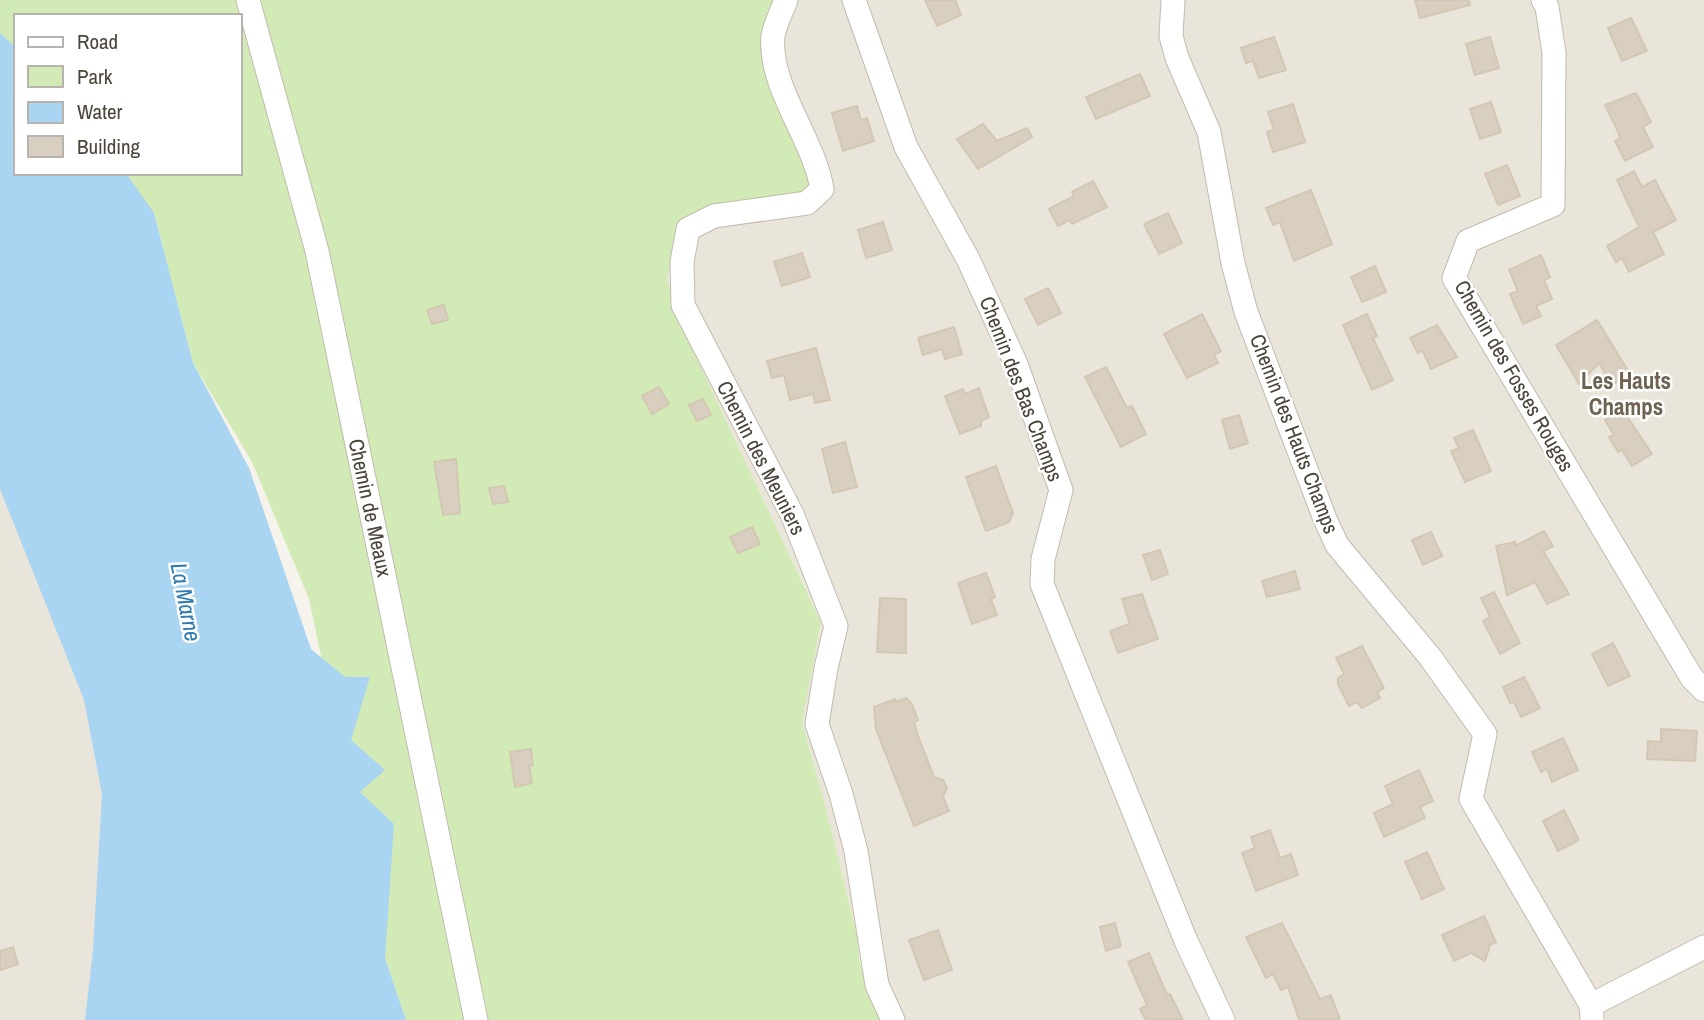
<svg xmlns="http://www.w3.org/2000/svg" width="1704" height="1020" font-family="'Archivo Narrow',sans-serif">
	<rect width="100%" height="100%" fill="#f6f3ec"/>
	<!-- residential -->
	<g fill="#eae5da">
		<path d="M 786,0 L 1704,0 L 1704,1020 L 882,1020 L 869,994 L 858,949 L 858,938 L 825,805 L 802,722 L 821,621 L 690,344 L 667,281 L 675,232 L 689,229 L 778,76 Z"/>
		<path d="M 0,180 L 211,1020 L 0,1020 Z"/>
	</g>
	<!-- green -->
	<path fill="#d2eab5" d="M 0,0 L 786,0 L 773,35 L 822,189 L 675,232 L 667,281 L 690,344 L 821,622 L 802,722 L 825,805 L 858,939 C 857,967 869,995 882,1020 L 406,1020 L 385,958 L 309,599 L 252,462 L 193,363 L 154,213 L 119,173 L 240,173 L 240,16 L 16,16 L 16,56 L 0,38 Z"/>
	<!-- water -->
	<path fill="#a9d4f2" d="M 0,33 L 16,48 L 16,173 L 126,173 L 154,213 L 193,363 L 249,468 L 311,649 L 345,677 L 370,677 L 351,740 L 385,770 L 360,792 L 394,824 L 385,958 L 406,1020 L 85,1020 L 93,950 L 102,794 L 84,700 L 0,489 Z"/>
	<!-- building -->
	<g fill="#d8cfc1" stroke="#d3c7b4" stroke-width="2">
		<path d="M 925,0 L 955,0 L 961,15 L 937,26 Z"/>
		<path d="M 1415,0 L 1469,0 L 1470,5 L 1420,18 Z"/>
		<path d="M 1631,18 L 1647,51 L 1622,61 L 1608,28 Z"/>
		<path d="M 1274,37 L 1286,70 L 1259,78 L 1253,61 L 1246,63 L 1241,48 Z"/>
		<path d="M 1490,37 L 1499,68 L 1475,75 L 1466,44 Z"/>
		<path d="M 1140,74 L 1150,96 L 1096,119 L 1086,97 Z"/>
		<path d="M 1636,93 L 1651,122 L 1643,127 L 1653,147 L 1625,161 L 1615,141 L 1621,138 L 1605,105 Z"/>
		<path d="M 1491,102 L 1501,132 L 1480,139 L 1470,109 Z"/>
		<path d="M 1293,104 L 1305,142 L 1273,152 L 1267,132 L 1274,130 L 1268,112 Z"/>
		<path d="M 857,106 L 861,120 L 867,118 L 874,141 L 843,151 L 832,113 Z"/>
		<path d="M 983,124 L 997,141 L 1027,128 L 1032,137 L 978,169 L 957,139 Z"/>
		<path d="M 1507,165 L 1520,196 L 1498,205 L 1485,174 Z"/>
		<path d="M 1634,171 L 1642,187 L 1655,180 L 1676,220 L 1653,232 L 1664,254 L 1629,272 L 1622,258 L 1616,262 L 1607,246 L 1639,227 L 1617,180 Z"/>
		<path d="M 1093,181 L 1107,207 L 1072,224 L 1070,220 L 1058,226 L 1049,209 L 1074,196 L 1072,192 Z"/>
		<path d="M 1311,190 L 1332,244 L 1294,261 L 1280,222 L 1273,225 L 1266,208 Z"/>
		<path d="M 1168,213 L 1182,243 L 1159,254 L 1144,224 Z"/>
		<path d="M 883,222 L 892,250 L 866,258 L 858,230 Z"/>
		<path d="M 802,253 L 810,277 L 782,286 L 774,262 Z"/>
		<path d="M 1541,255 L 1550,277 L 1544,280 L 1552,299 L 1536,306 L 1541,316 L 1523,324 L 1510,294 L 1518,291 L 1509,270 Z"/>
		<path d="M 1375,266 L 1386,292 L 1362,302 L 1351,277 Z"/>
		<path d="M 1048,288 L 1061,313 L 1038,325 L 1025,299 Z"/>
		<path d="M 444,305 L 448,320 L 432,324 L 427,310 Z"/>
		<path d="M 1202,314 L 1221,351 L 1214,355 L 1218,363 L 1187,378 L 1164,334 Z"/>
		<path d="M 1367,314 L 1377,336 L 1373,338 L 1393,380 L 1372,390 L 1343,325 Z"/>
		<path d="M 1597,320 L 1630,374 L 1612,385 L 1599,363 L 1579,384 L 1556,345 Z"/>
		<path d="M 1437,325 L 1457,357 L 1431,369 L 1422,350 L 1418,353 L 1410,338 Z"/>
		<path d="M 954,327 L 962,354 L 945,359 L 942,349 L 923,355 L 918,338 Z"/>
		<path d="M 816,348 L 830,400 L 815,403 L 813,394 L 790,400 L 784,375 L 772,378 L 767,361 Z"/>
		<path d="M 1106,367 L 1127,408 L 1132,406 L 1146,434 L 1121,447 L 1085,377 Z"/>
		<path d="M 659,387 L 669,404 L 652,414 L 642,396 Z"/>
		<path d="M 979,388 L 989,417 L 981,421 L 981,426 L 960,434 L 945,396 L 963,389 L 965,394 Z"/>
		<path d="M 703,399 L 711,415 L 697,421 L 689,405 Z"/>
		<path d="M 1622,409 L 1652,454 L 1632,466 L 1622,450 L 1618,452 L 1609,437 L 1614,435 L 1605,420 Z"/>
		<path d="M 1239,415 L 1248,443 L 1230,449 L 1222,420 Z"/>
		<path d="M 1473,430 L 1491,471 L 1465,482 L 1451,451 L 1459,448 L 1454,438 Z"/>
		<path d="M 845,442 L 857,487 L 833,493 L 822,449 Z"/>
		<path d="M 456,459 L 460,513 L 443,515 L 434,462 Z"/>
		<path d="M 996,466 L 1013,513 L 1009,522 L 986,531 L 966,477 Z"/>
		<path d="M 504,486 L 508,502 L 493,504 L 489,488 Z"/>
		<path d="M 752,527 L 760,544 L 738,553 L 730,537 Z"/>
		<path d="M 1544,531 L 1553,546 L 1543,551 L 1569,594 L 1547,604 L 1535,582 L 1507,595 L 1496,546 L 1515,542 L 1515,546 Z"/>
		<path d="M 1431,532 L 1442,556 L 1423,565 L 1412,540 Z"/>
		<path d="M 1160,550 L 1168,574 L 1152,580 L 1143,555 Z"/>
		<path d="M 1295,571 L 1300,589 L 1267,597 L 1262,581 Z"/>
		<path d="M 986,573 L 995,597 L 991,599 L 997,615 L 972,624 L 958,583 Z"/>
		<path d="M 1494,592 L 1520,643 L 1500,654 L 1483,621 L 1490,617 L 1481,598 Z"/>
		<path d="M 1142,594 L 1158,639 L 1118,653 L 1110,631 L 1130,624 L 1122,599 Z"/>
		<path d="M 880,598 L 906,599 L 906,653 L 877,652 Z"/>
		<path d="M 1613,643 L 1630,676 L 1608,686 L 1592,654 Z"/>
		<path d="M 1362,646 L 1384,688 L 1377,692 L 1380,698 L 1362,708 L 1357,702 L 1349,706 L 1338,684 L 1338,678 L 1344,674 L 1336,658 Z"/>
		<path d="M 1524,677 L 1540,708 L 1521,717 L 1514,702 L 1510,703 L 1503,687 Z"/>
		<path d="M 906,698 L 912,704 L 918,720 L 914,722 L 918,736 L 934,777 L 943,780 L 947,788 L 943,797 L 949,811 L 914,826 L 876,729 L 874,707 L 895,699 L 896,702 Z"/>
		<path d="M 1661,729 L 1697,731 L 1695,761 L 1647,759 L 1648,741 L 1661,742 Z"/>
		<path d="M 1563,738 L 1578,770 L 1552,782 L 1547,769 L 1541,772 L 1532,752 Z"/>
		<path d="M 531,749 L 533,765 L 529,766 L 532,783 L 515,787 L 510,752 Z"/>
		<path d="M 1419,770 L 1433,801 L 1420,807 L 1425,818 L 1384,837 L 1374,813 L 1393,804 L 1385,786 Z"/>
		<path d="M 1564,810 L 1579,840 L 1558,851 L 1543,821 Z"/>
		<path d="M 1270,830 L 1280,858 L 1291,854 L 1298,875 L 1256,891 L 1242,853 L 1255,848 L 1251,837 Z"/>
		<path d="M 1427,852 L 1444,889 L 1422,899 L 1405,862 Z"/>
		<path d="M 1484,916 L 1496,942 L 1490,945 L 1485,961 L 1471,953 L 1454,961 L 1442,935 Z"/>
		<path d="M 1115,923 L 1121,946 L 1106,951 L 1100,927 Z"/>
		<path d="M 1282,923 L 1320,999 L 1331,995 L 1340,1020 L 1299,1020 L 1288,987 L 1281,990 L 1273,974 L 1266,978 L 1246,937 Z"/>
		<path d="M 938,930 L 952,970 L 924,980 L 909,940 Z"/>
		<path d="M 13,947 L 18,964 L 0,970 L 0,951 Z"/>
		<path d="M 1149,953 L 1167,995 L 1170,994 L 1183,1020 L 1146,1020 L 1140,1009 L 1147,1005 L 1128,962 Z"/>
	</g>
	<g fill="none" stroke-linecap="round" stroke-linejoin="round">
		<defs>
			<g id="minor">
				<path d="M 248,0 L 317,251 L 476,1020"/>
				<path d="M 786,0 C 782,11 775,24 773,36 C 768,86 814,139 822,189 L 807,203 L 714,216 L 688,229 L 682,262 L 683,305 L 792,514 L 836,626 L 826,668 L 817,724 L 841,794 L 856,851 L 877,985 L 893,1020"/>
				<path d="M 854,0 L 906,147 L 968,259 L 1016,364 L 1061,490 L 1043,559 L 1042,584 L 1186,941 L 1223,1020"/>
				<path d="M 1173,0 L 1171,36 L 1177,58 L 1209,132 L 1233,263 L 1246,312 L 1325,519 L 1337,545 L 1430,657 L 1485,734 L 1471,799 L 1591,1005"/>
				<path d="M 1543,0 L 1547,7 L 1554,53 L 1553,205 L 1468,241 L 1454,278 L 1692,678 L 1704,690"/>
				<path d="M 1592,1018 L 1591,1005 L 1704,947"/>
			</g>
		</defs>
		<!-- minor casing -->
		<use href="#minor" stroke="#c2bbae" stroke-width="25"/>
		<!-- minor -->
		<use href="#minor" stroke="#fff" stroke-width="23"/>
	</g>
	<g text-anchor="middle" stroke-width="5" stroke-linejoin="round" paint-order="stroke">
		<!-- street labels -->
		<g font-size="21" fill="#4b4439" stroke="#fff">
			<text transform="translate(1514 376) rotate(60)" y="7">Chemin des Fosses Rouges</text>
			<text transform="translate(1021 389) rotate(69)" y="7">Chemin des Bas Champs</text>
			<text transform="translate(1294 434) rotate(69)" y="7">Chemin des Hauts Champs</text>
			<text transform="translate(761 458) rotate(63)" y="7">Chemin des Meuniers</text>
			<text transform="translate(370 508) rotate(78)" y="7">Chemin de Meaux</text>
		</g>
		<!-- neighbourhood labels -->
		<g font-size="23" font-weight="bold" fill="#6e6250" stroke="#fff">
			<text x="1626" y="389">Les Hauts<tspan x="1626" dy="26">Champs</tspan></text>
		</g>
		<!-- water labels -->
		<g font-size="23" font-style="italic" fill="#2e7ab2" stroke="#fff">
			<text transform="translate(186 602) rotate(79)" y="8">La Marne</text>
		</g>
	</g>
	<!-- legend -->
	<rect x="14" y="14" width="228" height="161" fill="#ffffff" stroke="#b7b4b0" stroke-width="2"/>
	<rect x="28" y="37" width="35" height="10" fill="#ffffff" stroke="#b7b4b0" stroke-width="2"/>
	<text x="77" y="49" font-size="21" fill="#4b4439">Road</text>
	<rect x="28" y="66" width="35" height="21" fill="#d2eab5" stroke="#b7b4b0" stroke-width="2"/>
	<text x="77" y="84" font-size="21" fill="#4b4439">Park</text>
	<rect x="28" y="102" width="35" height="21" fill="#a9d4f2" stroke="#b7b4b0" stroke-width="2"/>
	<text x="77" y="119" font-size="21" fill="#4b4439">Water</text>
	<rect x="28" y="136" width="35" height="21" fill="#d8cfc1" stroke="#b7b4b0" stroke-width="2"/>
	<text x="77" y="154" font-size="21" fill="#4b4439">Building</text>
</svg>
